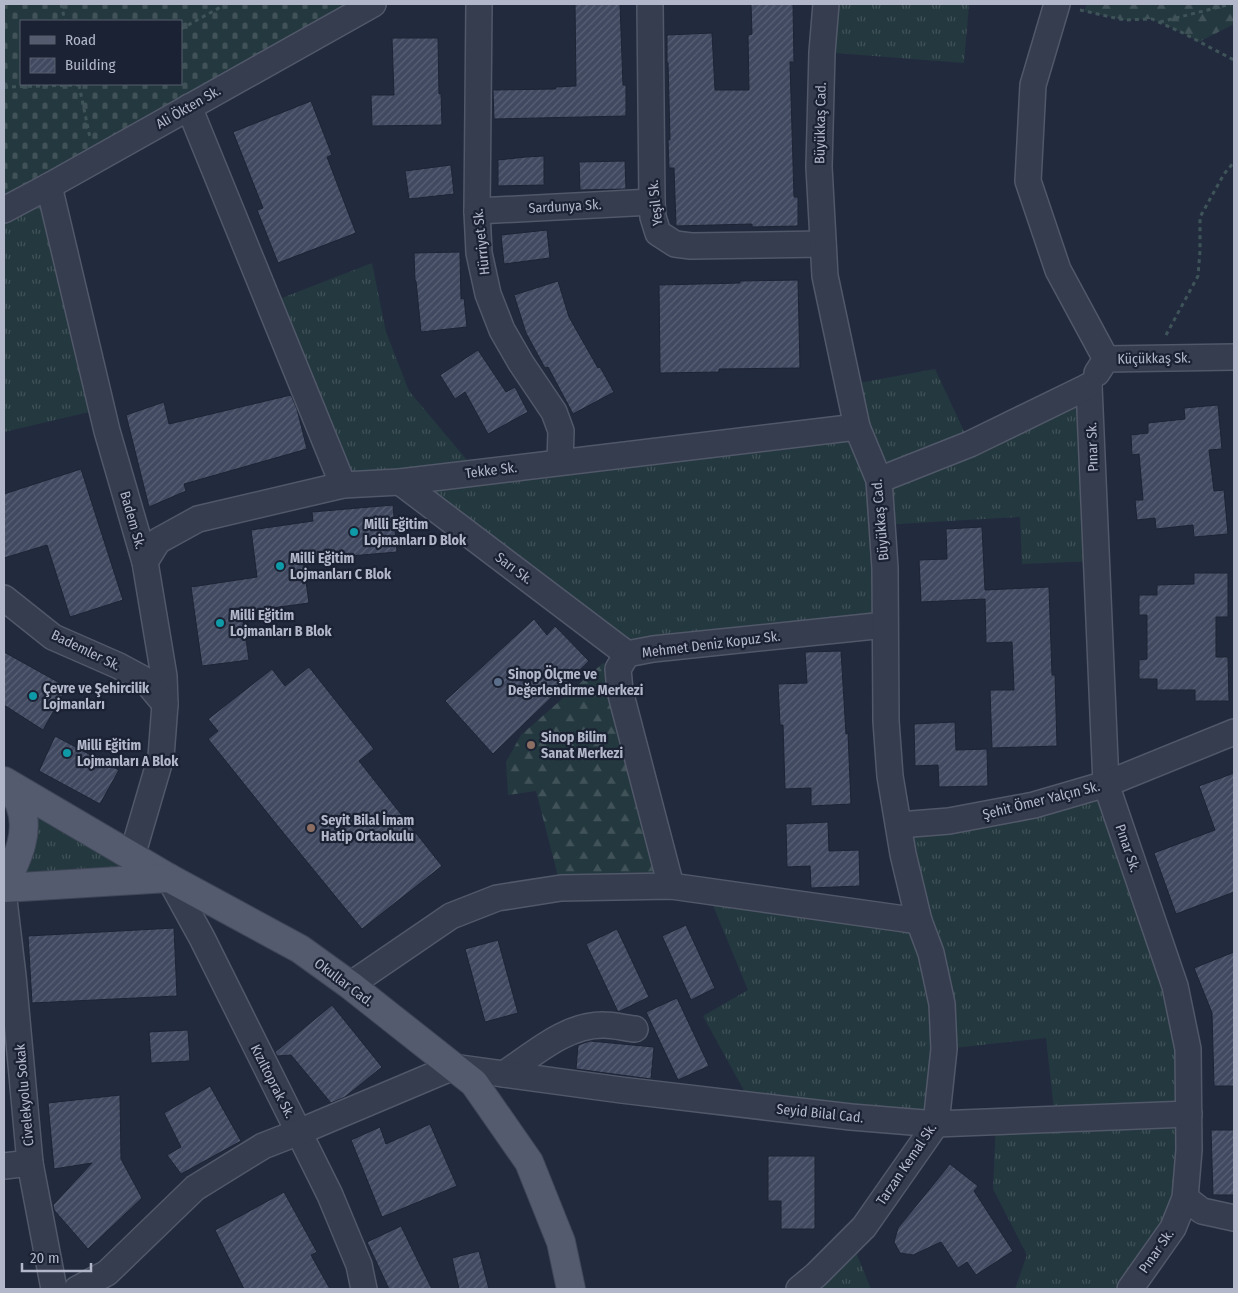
<svg xmlns="http://www.w3.org/2000/svg" width="1238" height="1293" font-family="'Fira Sans Condensed',sans-serif">
	<defs>
		<pattern id="grass-tufts" width="24" height="20" patternUnits="userSpaceOnUse" patternTransform="scale(1.25)"><rect width="24" height="20" fill="#24383f"/><path d="M3 7l-1-3M5 7V3M7 7l1-3M15 17l-1-3M17 17v-4M19 17l1-3" fill="none" stroke="#415359"/></pattern>
		<pattern id="forest-firs" width="22" height="20" patternUnits="userSpaceOnUse" patternTransform="scale(1.25)"><rect width="22" height="20" fill="#24383f"/><path d="M5 1l3.5 6h-7zM16 11l3.5 6h-7z" fill="#415359"/></pattern>
		<pattern id="cemetery-stones" width="16" height="16" patternUnits="userSpaceOnUse" patternTransform="scale(1.25)"><rect width="16" height="16" fill="#24383f"/><path d="M2 7V4a2 2 0 0 1 4 0v3zM10 15v-3a2 2 0 0 1 4 0v3z" fill="#415359"/></pattern>
		<pattern id="building-hatch" width="6" height="6" patternUnits="userSpaceOnUse" patternTransform="scale(1.25)"><rect width="6" height="6" fill="#404960"/><path d="M-1 1l2-2M0 6l6-6M5 7l2-2" fill="none" stroke="#596175"/></pattern>
	</defs>
	<rect width="100%" height="100%" fill="#222a3e"/>
	<!-- grass -->
	<g fill="url(#grass-tufts)">
		<path d="M 826,4 L 969,4 L 964,63 L 822,52 Z"/>
		<path d="M 49,186 L 102,409 L 4,432 L 4,210 Z"/>
		<path d="M 372,263 L 386,332 L 409,391 L 477,472 L 856,427 L 848,385 L 935,369 L 970,444 L 1089,386 L 1096,561 L 1022,564 L 1020,517 L 882,525 L 885,625 L 627,654 L 400,482 L 343,485 L 269,303 Z"/>
		<path d="M 1106,784 L 1175,986 L 1185,1198 L 1130,1289 L 1015,1289 L 1027,1255 L 993,1189 L 996,1121 L 1055,1119 L 1046,1038 L 944,1049 L 936,1124 L 752,1105 L 703,1016 L 748,990 L 707,891 L 918,921 L 899,825 Z"/>
		<path d="M 20,803 L 169,878 L 4,888 Z"/>
		<path d="M 851,1240 L 871,1289 L 799,1289 Z"/>
	</g>
	<!-- forest -->
	<g fill="url(#forest-firs)">
		<path d="M 1087,4 L 1234,4 L 1234,24 L 1199,42 L 1183,33 L 1152,19 L 1124,20 L 1084,11 Z"/>
		<path d="M 603,663 L 618,669 L 671,886 L 561,888 L 536,791 L 508,795 L 506,762 L 521,735 Z"/>
	</g>
	<!-- cemetery -->
	<path fill="url(#cemetery-stones)" fill-rule="evenodd" d="M 4,4 L 373,4 L 4,210 ZM 21,21 L 181,21 L 181,84 L 21,84 Z"/>
	<!-- building -->
	<g fill="url(#building-hatch)" stroke="#1d2435">
		<path d="M 575,4 L 620,4 L 623,85 L 626,85 L 626,116 L 494,119 L 493,90 L 556,89 L 556,87 L 576,86 Z"/>
		<path d="M 751,4 L 793,4 L 794,62 L 790,62 L 794,197 L 798,197 L 798,226 L 752,227 L 752,224 L 676,226 L 674,168 L 669,168 L 668,140 L 670,140 L 668,63 L 667,63 L 667,35 L 712,33 L 715,90 L 749,90 L 748,35 L 752,34 Z"/>
		<path d="M 392,38 L 438,38 L 439,94 L 441,93 L 442,125 L 372,126 L 371,95 L 394,95 Z"/>
		<path d="M 311,101 L 332,155 L 327,157 L 356,233 L 278,263 L 257,210 L 263,208 L 233,132 Z"/>
		<path d="M 544,156 L 544,185 L 498,186 L 498,160 L 526,157 Z"/>
		<path d="M 625,161 L 626,189 L 580,190 L 579,162 Z"/>
		<path d="M 451,165 L 454,194 L 409,199 L 405,171 Z"/>
		<path d="M 547,230 L 550,258 L 504,264 L 501,235 Z"/>
		<path d="M 460,252 L 461,299 L 464,298 L 467,327 L 421,332 L 416,281 L 415,281 L 414,253 Z"/>
		<path d="M 798,280 L 800,368 L 719,369 L 719,372 L 660,373 L 659,285 L 740,283 L 740,281 Z"/>
		<path d="M 558,281 L 569,317 L 598,368 L 600,367 L 614,392 L 573,414 L 548,367 L 545,368 L 526,333 L 514,295 Z"/>
		<path d="M 478,350 L 506,392 L 515,387 L 528,412 L 488,434 L 465,392 L 455,399 L 440,375 Z"/>
		<path d="M 291,395 L 297,409 L 307,449 L 184,484 L 186,491 L 149,507 L 126,415 L 164,402 L 169,424 Z"/>
		<path d="M 1218,405 L 1222,449 L 1209,450 L 1214,491 L 1224,490 L 1228,534 L 1194,537 L 1193,525 L 1156,529 L 1155,518 L 1137,520 L 1135,500 L 1143,500 L 1139,454 L 1132,455 L 1131,435 L 1148,433 L 1148,423 L 1185,419 L 1184,408 Z"/>
		<path d="M 81,469 L 123,600 L 70,617 L 47,545 L 4,558 L 4,494 Z"/>
		<path d="M 393,505 L 397,552 L 303,560 L 309,603 L 242,612 L 249,660 L 202,666 L 191,587 L 257,577 L 251,530 L 313,521 L 312,512 Z"/>
		<path d="M 982,527 L 985,590 L 1049,587 L 1052,675 L 1055,675 L 1057,746 L 992,748 L 990,690 L 1014,690 L 1012,642 L 986,643 L 985,599 L 921,602 L 919,560 L 947,559 L 946,529 Z"/>
		<path d="M 1194,573 L 1228,573 L 1228,617 L 1216,617 L 1216,657 L 1228,657 L 1229,701 L 1195,701 L 1195,690 L 1157,690 L 1157,679 L 1139,679 L 1139,660 L 1147,659 L 1147,615 L 1139,615 L 1139,595 L 1157,595 L 1157,585 L 1194,584 Z"/>
		<path d="M 534,619 L 547,635 L 555,626 L 589,661 L 493,754 L 445,701 Z"/>
		<path d="M 841,651 L 846,734 L 848,733 L 851,804 L 811,806 L 811,788 L 785,789 L 783,725 L 780,725 L 778,684 L 807,683 L 805,652 Z"/>
		<path d="M 4,652 L 67,687 L 43,730 L 4,705 Z"/>
		<path d="M 309,667 L 374,749 L 359,761 L 442,866 L 362,929 L 277,825 L 208,739 L 218,731 L 208,719 L 272,669 L 285,686 Z"/>
		<path d="M 955,722 L 956,750 L 987,749 L 988,786 L 939,787 L 938,765 L 915,766 L 914,724 Z"/>
		<path d="M 55,736 L 119,770 L 100,804 L 39,771 Z"/>
		<path d="M 1234,773 L 1234,892 L 1176,914 L 1154,853 L 1215,830 L 1199,786 Z"/>
		<path d="M 828,822 L 829,851 L 859,850 L 860,886 L 811,888 L 810,866 L 787,867 L 786,824 Z"/>
		<path d="M 686,925 L 715,988 L 691,1000 L 662,936 Z"/>
		<path d="M 174,928 L 177,996 L 32,1003 L 28,936 Z"/>
		<path d="M 617,929 L 649,997 L 618,1012 L 586,944 Z"/>
		<path d="M 498,940 L 518,1013 L 485,1022 L 465,949 Z"/>
		<path d="M 1234,952 L 1234,1086 L 1214,1086 L 1212,1013 L 1194,968 Z"/>
		<path d="M 677,998 L 709,1066 L 678,1080 L 646,1012 Z"/>
		<path d="M 332,1005 L 382,1067 L 345,1097 L 331,1103 L 291,1055 L 277,1056 L 275,1052 Z"/>
		<path d="M 188,1030 L 190,1061 L 151,1063 L 149,1032 Z"/>
		<path d="M 590,1041 L 654,1047 L 651,1079 L 576,1069 L 578,1045 Z"/>
		<path d="M 210,1086 L 241,1141 L 181,1174 L 167,1155 L 181,1147 L 164,1113 Z"/>
		<path d="M 120,1095 L 121,1159 L 142,1198 L 88,1249 L 54,1210 L 53,1205 L 92,1163 L 54,1169 L 48,1103 Z"/>
		<path d="M 430,1124 L 457,1186 L 382,1217 L 351,1140 L 380,1127 L 386,1144 Z"/>
		<path d="M 1211,1130 L 1234,1130 L 1234,1195 L 1213,1195 Z"/>
		<path d="M 768,1156 L 815,1156 L 815,1229 L 781,1229 L 781,1201 L 768,1201 Z"/>
		<path d="M 950,1164 L 978,1186 L 974,1191 L 1013,1251 L 976,1275 L 967,1262 L 958,1268 L 941,1242 L 913,1255 L 900,1253 L 894,1242 L 898,1228 Z"/>
		<path d="M 284,1192 L 317,1252 L 311,1255 L 330,1289 L 244,1289 L 215,1230 Z"/>
		<path d="M 401,1226 L 419,1263 L 432,1289 L 389,1289 L 367,1242 Z"/>
		<path d="M 479,1251 L 489,1289 L 459,1289 L 452,1258 Z"/>
	</g>
	<g fill="none" stroke-linecap="round" stroke-linejoin="round">
		<defs>
			<g id="minor">
				<path d="M 479,4 L 477,211 L 479,253 L 488,294 L 502,330 L 521,363 L 554,412 L 561,431 L 560,462"/>
				<path d="M 650,4 L 652,202 L 653,217 L 658,233 L 675,244 L 691,246 L 823,244"/>
				<path d="M 1057,4 L 1033,85 L 1028,181 L 1058,270 L 1106,359"/>
				<path d="M 189,107 L 343,485"/>
				<path d="M 49,186 L 107,431 L 145,562 L 164,676 L 165,704 L 161,757 L 132,856"/>
				<path d="M 4,210 L 49,186 L 373,4"/>
				<path d="M 477,211 L 652,202"/>
				<path d="M 1097,373 L 1106,359 L 1234,357"/>
				<path d="M 1089,386 L 1106,784 L 1175,986 L 1188,1049 L 1189,1150 L 1185,1198 L 1173,1228 L 1130,1289"/>
				<path d="M 879,480 L 970,444 L 1089,386"/>
				<path d="M 400,482 L 627,654"/>
				<path d="M 145,562 L 158,541 L 198,519 L 343,485 L 400,482 L 857,427"/>
				<path d="M 4,598 L 53,637 L 119,666 L 145,680 L 165,704"/>
				<path d="M 899,825 L 949,821 L 1034,805 L 1106,784 L 1234,732"/>
				<path d="M 169,878 L 202,938 L 330,1195 L 359,1265 L 364,1289"/>
				<path d="M 671,886 L 620,691 L 618,669 L 627,654 L 653,649 L 885,625"/>
				<path d="M 4,900 L 13,976 L 30,1163 L 54,1289"/>
				<path d="M 350,985 L 451,916 L 497,898 L 561,888 L 671,886 L 919,921"/>
				<path d="M 504,1074 C 534,1054 567,1024 604,1025 C 614,1025 625,1028 635,1029"/>
				<path d="M 4,1166 L 30,1163"/>
				<path d="M 1185,1198 L 1202,1211 L 1234,1218"/>
				<path d="M 77,1289 L 107,1273 L 195,1188 L 263,1146 L 299,1132 L 453,1067 L 621,1090 L 851,1117 L 936,1124 L 1189,1114"/>
				<path d="M 799,1289 L 816,1275 L 864,1227 L 936,1124 L 944,1049 L 942,1004 L 931,953 L 919,921 L 903,854 L 890,776 L 886,721 L 885,568 L 879,480 L 857,427 L 825,276 L 819,167 L 822,52 L 826,4"/>
			</g>
			<g id="major">
				<path d="M 4,781 L 169,878 L 300,949 L 350,985 L 474,1083 L 529,1162 L 561,1242 L 571,1289"/>
				<path d="M 4,783 C 9,790 18,797 20,805 C 31,833 16,861 4,886"/>
				<path d="M 4,888 L 169,878"/>
			</g>
		</defs>
		<!-- minor casing -->
		<use href="#minor" stroke="#515869" stroke-width="28"/>
		<!-- major casing -->
		<use href="#major" stroke="#3f4657" stroke-width="30"/>
		<!-- path -->
		<g stroke="#3f5459" stroke-width="3" stroke-dasharray="4 4" stroke-linecap="butt">
			<path d="M 61,4 L 65,21"/>
			<path d="M 1080,10 L 1124,20 L 1152,19 L 1183,33 L 1213,49 L 1234,60"/>
			<path d="M 1160,22 L 1231,4"/>
			<path d="M 181,29 L 226,4"/>
			<path d="M 79,85 L 90,138"/>
			<path d="M 4,87 L 79,85 L 82,84"/>
			<path d="M 1166,335 L 1198,276 L 1200,251 L 1200,217 L 1224,174 L 1234,162"/>
		</g>
		<!-- minor -->
		<use href="#minor" stroke="#363d4e" stroke-width="25"/>
		<!-- major -->
		<use href="#major" stroke="#545b6e" stroke-width="28"/>
	</g>
	<!-- markers -->
	<g fill="#0f9aa8" stroke="#1b2233" stroke-width="2">
		<circle cx="354" cy="532" r="5"/>
		<circle cx="280" cy="566" r="5"/>
		<circle cx="220" cy="623" r="5"/>
		<circle cx="33" cy="696" r="5"/>
		<circle cx="67" cy="753" r="5"/>
	</g>
	<circle fill="#5c6f8a" stroke="#1b2233" stroke-width="2" cx="498" cy="682" r="5"/>
	<g fill="#8d6e63" stroke="#1b2233" stroke-width="2">
		<circle cx="531" cy="745" r="5"/>
		<circle cx="311" cy="828" r="5"/>
	</g>
	<g text-anchor="middle" stroke-width="4.5" stroke-linejoin="round" paint-order="stroke">
		<!-- street labels -->
		<g font-size="14" fill="#b2b8c9" stroke="#1b2233">
			<text transform="translate(188 107) rotate(-30)" y="5">Ali Ökten Sk.</text>
			<text transform="translate(820 123) rotate(-89)" y="5">Büyükkaş Cad.</text>
			<text transform="translate(655 203) rotate(-96)" y="5">Yeşil Sk.</text>
			<text transform="translate(565 206) rotate(-3)" y="5">Sardunya Sk.</text>
			<text transform="translate(481 242) rotate(-96)" y="5">Hürriyet Sk.</text>
			<text transform="translate(1154 358) rotate(-1)" y="5">Küçükkaş Sk.</text>
			<text transform="translate(1092 447) rotate(-92)" y="5">Pınar Sk.</text>
			<text transform="translate(491 470) rotate(-7)" y="5">Tekke Sk.</text>
			<text transform="translate(133 520) rotate(74)" y="5">Badem Sk.</text>
			<text transform="translate(880 520) rotate(-95)" y="5">Büyükkaş Cad.</text>
			<text transform="translate(514 568) rotate(37)" y="5">Sarı Sk.</text>
			<text transform="translate(711 644) rotate(-7)" y="5">Mehmet Deniz Kopuz Sk.</text>
			<text transform="translate(86 650) rotate(26)" y="5">Bademler Sk.</text>
			<text transform="translate(1041 800) rotate(-14)" y="5">Şehit Ömer Yalçın Sk.</text>
			<text transform="translate(1128 848) rotate(71)" y="5">Pınar Sk.</text>
			<text transform="translate(344 982) rotate(37)" y="5">Okullar Cad.</text>
			<text transform="translate(273 1081) rotate(63)" y="5">Kızıltoprak Sk.</text>
			<text transform="translate(24 1095) rotate(-95)" y="5">Civelekyolu Sokak</text>
			<text transform="translate(820 1113) rotate(6)" y="5">Seyid Bilal Cad.</text>
			<text transform="translate(906 1164) rotate(-56)" y="5">Tarzan Kemal Sk.</text>
			<text transform="translate(1156 1251) rotate(-55)" y="5">Pınar Sk.</text>
		</g>
		<!-- poi labels -->
		<g font-size="14" font-weight="bold" fill="#b2b8c9" stroke="#1b2233" text-anchor="start">
			<text x="364" y="529">Milli Eğitim<tspan x="364" dy="16">Lojmanları D Blok</tspan></text>
			<text x="290" y="563">Milli Eğitim<tspan x="290" dy="16">Lojmanları C Blok</tspan></text>
			<text x="230" y="620">Milli Eğitim<tspan x="230" dy="16">Lojmanları B Blok</tspan></text>
			<text x="508" y="679">Sinop Ölçme ve<tspan x="508" dy="16">Değerlendirme Merkezi</tspan></text>
			<text x="43" y="693">Çevre ve Şehircilik<tspan x="43" dy="16">Lojmanları</tspan></text>
			<text x="541" y="742">Sinop Bilim<tspan x="541" dy="16">Sanat Merkezi</tspan></text>
			<text x="77" y="750">Milli Eğitim<tspan x="77" dy="16">Lojmanları A Blok</tspan></text>
			<text x="321" y="825">Seyit Bilal İmam<tspan x="321" dy="16">Hatip Ortaokulu</tspan></text>
		</g>
	</g>
	<!-- border -->
	<rect width="1238" height="1293" fill="none" stroke="#b2b8c9" stroke-width="10"/>
	<!-- legend -->
	<rect x="20" y="20" width="162" height="65" fill="#1b2233" stroke="#575e6f"/>
	<rect x="30" y="36" width="25" height="8" fill="#545b6e" stroke="#575e6f"/>
	<text x="65" y="45" font-size="15" fill="#b2b8c9">Road</text>
	<rect x="30" y="58" width="25" height="15" fill="url(#building-hatch)" stroke="#575e6f"/>
	<text x="65" y="70" font-size="15" fill="#b2b8c9">Building</text>
	<!-- scale -->
	<path d="M22 1263v8h69v-8" fill="none" stroke="#b2b8c9" stroke-width="2.5"/>
	<text x="30" y="1263" font-size="15" fill="#b2b8c9" stroke="#1b2233" stroke-width="4" paint-order="stroke">20 m</text>
</svg>
